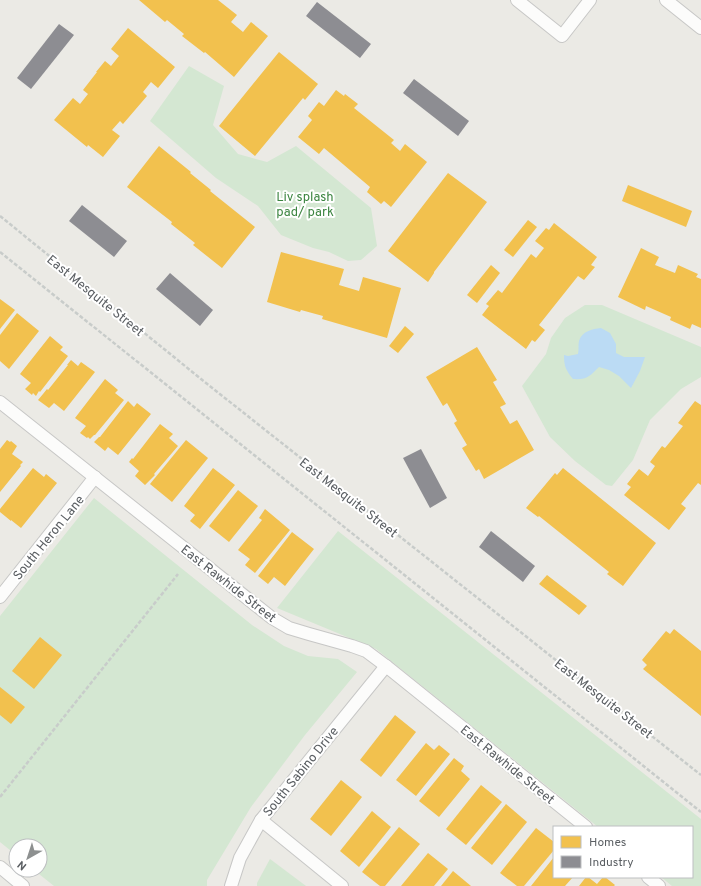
<svg xmlns="http://www.w3.org/2000/svg" width="701" height="886" font-family="Overpass,sans-serif">
	<rect width="100%" height="100%" fill="#ebeae5"/>
	<!-- green -->
	<g fill="#d4e7d2">
		<path d="M 189,66 L 224,86 L 213,125 L 238,154 L 267,162 L 296,146 L 371,208 L 377,246 L 361,260 L 348,261 L 329,252 L 313,248 L 281,235 L 258,206 L 216,178 L 150,121 Z"/>
		<path d="M 585,305 L 602,305 L 701,347 L 701,377 L 681,389 L 650,420 L 633,460 L 612,486 L 606,485 L 575,461 L 550,437 L 522,386 L 546,354 L 551,338 L 565,318 Z"/>
		<path d="M 94,498 L 252,625 L 284,646 L 308,656 L 338,659 L 357,672 L 305,735 L 251,807 L 207,880 L 207,886 L 54,886 L 34,870 L 40,870 L 40,846 L 16,846 L 16,855 L 0,842 L 0,616 Z"/>
		<path d="M 338,531 L 701,819 L 701,886 L 672,886 L 661,877 L 692,877 L 692,827 L 598,827 L 376,649 L 277,608 Z"/>
		<path d="M 270,859 L 306,886 L 257,886 L 257,883 Z"/>
	</g>
	<!-- water -->
	<path fill="#bbdbf4" d="M 601,328 L 610,333 L 616,344 L 616,353 L 624,357 L 645,357 L 640,371 L 631,388 L 619,376 L 609,370 L 599,367 C 590,376 587,380 573,379 C 566,370 564,367 564,355 L 568,356 L 578,354 C 579,350 578,345 579,341 C 582,331 592,329 601,328 Z"/>
	<!-- homes -->
	<g fill="#f2c14e">
		<path d="M 139,0 L 218,0 L 237,15 L 231,22 L 243,32 L 251,22 L 268,36 L 234,77 L 205,52 L 204,53 L 182,36 L 184,34 L 167,20 L 165,22 Z"/>
		<path d="M 128,28 L 175,67 L 158,88 L 151,82 L 143,92 L 147,96 L 123,124 L 120,121 L 112,130 L 120,136 L 103,157 L 88,145 L 87,147 L 54,120 L 73,98 L 80,104 L 88,94 L 83,90 L 97,72 L 96,72 L 105,61 L 111,66 L 119,56 L 111,49 Z"/>
		<path d="M 279,52 L 318,84 L 305,100 L 303,98 L 255,156 L 219,126 Z"/>
		<path d="M 336,90 L 344,96 L 345,94 L 358,104 L 354,108 L 394,140 L 391,143 L 400,151 L 405,144 L 427,162 L 391,207 L 384,201 L 381,204 L 367,192 L 370,187 L 324,148 L 319,154 L 298,137 L 312,120 L 308,116 L 319,102 L 324,106 Z"/>
		<path d="M 159,146 L 191,172 L 190,173 L 211,190 L 210,191 L 255,227 L 222,268 L 193,245 L 195,243 L 171,224 L 172,222 L 127,187 Z"/>
		<path d="M 448,173 L 487,202 L 434,272 L 434,273 L 428,282 L 388,251 Z"/>
		<path d="M 628,185 L 692,211 L 686,227 L 622,201 Z"/>
		<path d="M 528,220 L 537,227 L 513,257 L 504,250 Z"/>
		<path d="M 554,223 L 597,257 L 591,265 L 595,267 L 584,280 L 578,276 L 539,325 L 545,330 L 535,342 L 532,340 L 526,349 L 482,315 L 489,306 L 486,304 L 498,290 L 502,293 L 531,254 L 536,258 L 544,248 L 535,241 L 546,228 L 549,230 Z"/>
		<path d="M 641,248 L 659,257 L 655,265 L 675,273 L 678,265 L 698,274 L 696,277 L 701,279 L 701,328 L 692,324 L 690,329 L 670,320 L 671,317 L 646,306 L 645,310 L 618,297 Z"/>
		<path d="M 281,252 L 344,269 L 339,285 L 359,291 L 363,277 L 401,288 L 387,338 L 322,319 L 323,316 L 301,310 L 300,312 L 267,302 Z"/>
		<path d="M 491,265 L 500,273 L 477,303 L 467,295 Z"/>
		<path d="M 0,299 L 15,310 L 0,329 Z"/>
		<path d="M 17,313 L 39,331 L 9,369 L 0,361 L 0,335 Z"/>
		<path d="M 405,326 L 414,334 L 398,353 L 389,346 Z"/>
		<path d="M 50,336 L 63,347 L 60,350 L 68,356 L 40,392 L 39,391 L 36,396 L 33,393 L 32,395 L 25,389 L 31,383 L 20,374 Z"/>
		<path d="M 477,347 L 497,380 L 493,382 L 506,404 L 500,407 L 510,424 L 517,420 L 534,450 L 484,479 L 479,469 L 476,471 L 462,448 L 467,445 L 454,423 L 457,421 L 447,403 L 443,406 L 426,377 Z"/>
		<path d="M 71,360 L 78,366 L 81,362 L 95,372 L 64,411 L 54,403 L 49,408 L 38,400 L 43,394 L 47,389 L 48,390 L 68,365 L 67,365 Z"/>
		<path d="M 105,379 L 118,390 L 115,393 L 124,400 L 95,435 L 94,435 L 90,439 L 88,437 L 87,438 L 80,433 L 86,426 L 75,418 Z"/>
		<path d="M 128,401 L 134,407 L 137,403 L 151,414 L 118,455 L 108,447 L 105,451 L 94,442 L 99,437 L 100,437 Z"/>
		<path d="M 695,401 L 701,405 L 701,485 L 698,483 L 681,504 L 686,508 L 669,530 L 624,495 L 631,487 L 627,484 L 639,469 L 648,476 L 655,466 L 650,462 L 662,446 L 665,448 L 683,426 L 678,423 Z"/>
		<path d="M 160,424 L 173,434 L 169,438 L 178,446 L 154,474 L 155,475 L 145,485 L 135,476 L 139,471 L 129,462 L 132,458 L 133,459 Z"/>
		<path d="M 7,440 L 10,442 L 11,441 L 17,446 L 12,454 L 23,462 L 20,465 L 21,466 L 0,492 L 0,449 Z"/>
		<path d="M 186,440 L 208,458 L 172,502 L 150,484 Z"/>
		<path d="M 33,468 L 44,477 L 46,474 L 57,483 L 21,528 L 11,520 L 11,521 L 0,512 L 0,509 Z"/>
		<path d="M 213,468 L 235,485 L 200,529 L 190,521 L 195,515 L 184,506 Z"/>
		<path d="M 563,468 L 656,543 L 623,586 L 607,574 L 609,572 L 539,516 L 538,517 L 526,508 L 555,473 L 557,475 Z"/>
		<path d="M 238,490 L 258,506 L 229,542 L 209,526 Z"/>
		<path d="M 265,509 L 290,530 L 255,573 L 245,565 L 250,559 L 238,550 L 262,520 L 259,518 Z"/>
		<path d="M 292,532 L 314,549 L 285,586 L 274,577 L 268,584 L 258,576 Z"/>
		<path d="M 547,575 L 587,606 L 579,615 L 539,584 Z"/>
		<path d="M 674,629 L 701,651 L 701,716 L 643,669 L 647,665 L 642,660 L 666,631 L 670,634 Z"/>
		<path d="M 40,637 L 62,655 L 34,689 L 12,671 Z"/>
		<path d="M 0,687 L 25,707 L 11,724 L 0,715 Z"/>
		<path d="M 395,715 L 416,732 L 381,777 L 360,760 Z"/>
		<path d="M 426,743 L 434,750 L 439,745 L 450,754 L 416,796 L 396,780 Z"/>
		<path d="M 454,758 L 464,766 L 461,771 L 470,779 L 439,817 L 419,801 Z"/>
		<path d="M 341,780 L 362,797 L 331,836 L 310,819 Z"/>
		<path d="M 481,785 L 502,802 L 466,845 L 446,829 Z"/>
		<path d="M 506,804 L 527,822 L 492,865 L 471,848 Z"/>
		<path d="M 372,811 L 391,827 L 359,867 L 340,851 Z"/>
		<path d="M 399,827 L 420,844 L 385,886 L 380,886 L 362,872 Z"/>
		<path d="M 536,828 L 554,842 L 554,850 L 524,886 L 517,886 L 500,873 Z"/>
		<path d="M 428,853 L 448,869 L 434,886 L 401,886 Z"/>
		<path d="M 554,857 L 554,877 L 573,877 L 565,886 L 531,886 Z"/>
		<path d="M 453,871 L 471,886 L 441,886 Z"/>
		<path d="M 586,877 L 588,877 L 597,884 L 603,877 L 605,877 L 615,885 L 614,886 L 579,886 Z"/>
	</g>
	<!-- industry -->
	<g fill="#8d8d92">
		<path d="M 317,2 L 371,44 L 360,58 L 306,16 Z"/>
		<path d="M 59,24 L 74,35 L 31,89 L 17,78 Z"/>
		<path d="M 414,79 L 469,121 L 458,136 L 403,93 Z"/>
		<path d="M 82,205 L 127,241 L 114,257 L 69,221 Z"/>
		<path d="M 170,273 L 213,310 L 200,326 L 156,289 Z"/>
		<path d="M 421,449 L 447,498 L 430,508 L 403,458 Z"/>
		<path d="M 491,531 L 535,566 L 523,582 L 479,547 Z"/>
	</g>
	<g fill="none" stroke-linecap="round" stroke-linejoin="round">
		<defs>
			<g id="street">
				<path d="M 517,0 L 562,36 L 590,0"/>
				<path d="M 666,0 L 701,28"/>
				<path d="M 0,402 L 272,618 L 289,628 L 309,634 L 352,646 L 366,651 L 386,666 L 586,827"/>
				<path d="M 0,597 L 95,477"/>
				<path d="M 261,820 L 342,886"/>
				<path d="M 0,867 L 23,886"/>
				<path d="M 648,877 L 659,886"/>
				<path d="M 231,886 L 240,858 L 261,820 L 386,666"/>
			</g>
		</defs>
		<!-- street casing -->
		<use href="#street" stroke="#c7c7c6" stroke-width="14"/>
		<!-- path -->
		<g stroke="#c8ccca" stroke-width="2.5" stroke-dasharray="4 2" stroke-linecap="butt">
			<path d="M 0,216 L 206,383 L 701,775"/>
			<path d="M 0,252 L 701,812"/>
			<path d="M 0,797 L 178,574"/>
		</g>
		<!-- street -->
		<use href="#street" stroke="#fcfcfb" stroke-width="12"/>
	</g>
	<g text-anchor="middle" stroke-width="4" stroke-linejoin="round" paint-order="stroke">
		<!-- park labels -->
		<g font-size="13" fill="#3a843f" stroke="#fff">
			<text x="305" y="201">Liv splash<tspan x="305" dy="15">pad/ park</tspan></text>
		</g>
		<!-- street labels -->
		<g font-size="13" fill="#5b5f63" stroke="#fff">
			<text transform="translate(96 295) rotate(39)" y="5">East Mesquite Street</text>
			<text transform="translate(349 497) rotate(38)" y="5">East Mesquite Street</text>
			<text transform="translate(48 537) rotate(-51)" y="5">South Heron Lane</text>
			<text transform="translate(229 583) rotate(38)" y="5">East Rawhide Street</text>
			<text transform="translate(604 698) rotate(38)" y="5">East Mesquite Street</text>
			<text transform="translate(508 764) rotate(39)" y="5">East Rawhide Street</text>
			<text transform="translate(300 771) rotate(-51)" y="5">South Sabino Drive</text>
		</g>
	</g>
	<!-- legend -->
	<rect x="553" y="826" width="140" height="52" fill="#ffffff" stroke="#bdbfc1"/>
	<rect x="561" y="836" width="20" height="12" fill="#f2c14e" stroke="#bdbfc1"/>
	<text x="589" y="846" font-size="12" fill="#5b5f63">Homes</text>
	<rect x="561" y="856" width="20" height="12" fill="#8d8d92" stroke="#bdbfc1"/>
	<text x="589" y="866" font-size="12" fill="#5b5f63">Industry</text>
	<!-- north arrow -->
	<g transform="translate(28 858) rotate(219)"><circle r="19" fill="#ffffff" stroke="#bdbfc1"/>
	<path d="M0-3L7 15L0 10L-7 15Z" fill="#8d9090"/>
	<text y="-6" font-size="11" font-weight="bold" text-anchor="middle" fill="#5b5f63">N</text>
	</g>
</svg>
